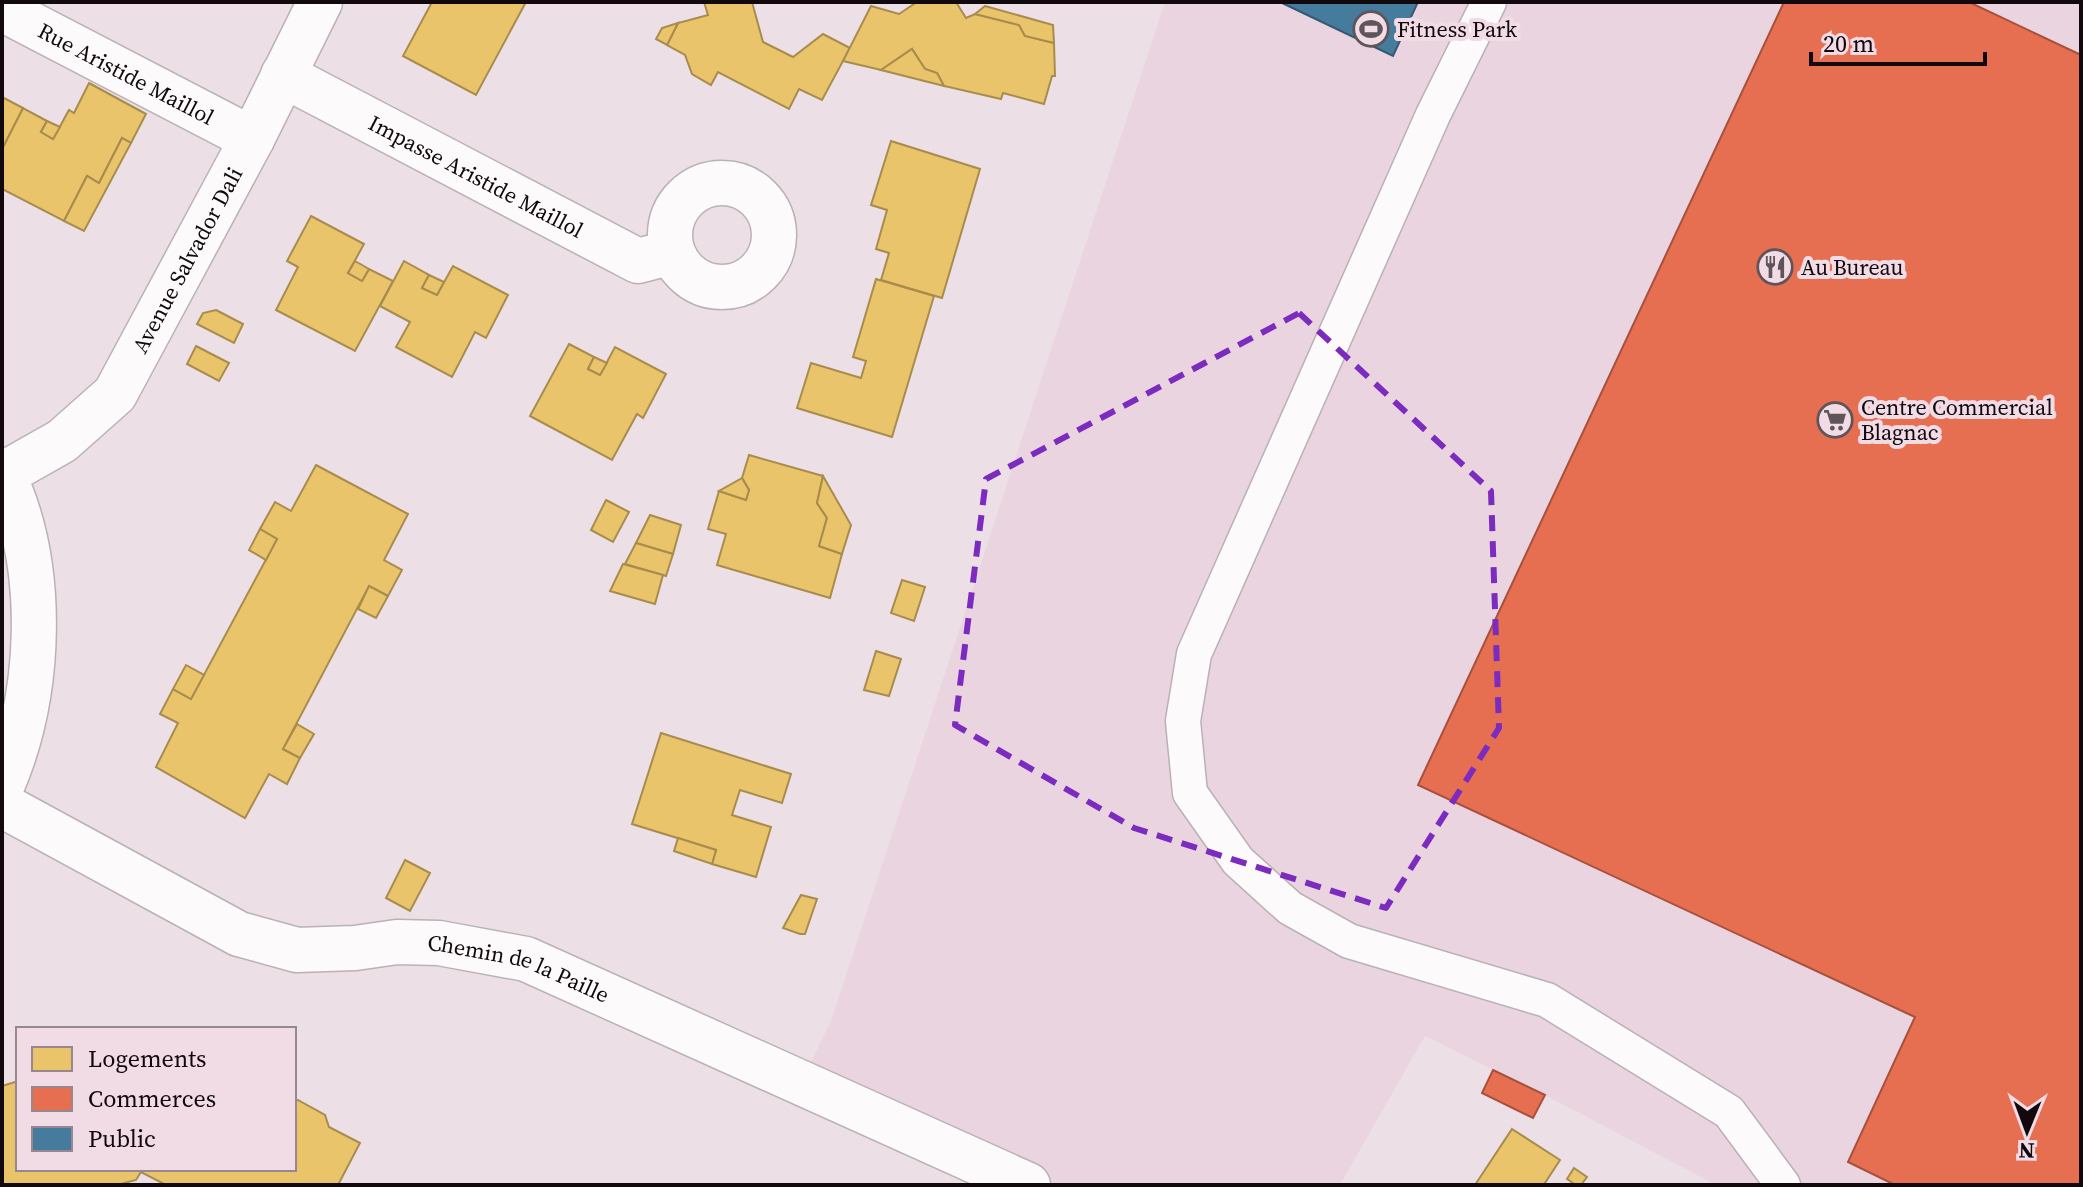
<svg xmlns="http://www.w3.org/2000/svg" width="2083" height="1187" font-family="'Source Serif 4',serif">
	<rect width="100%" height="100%" fill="#ece0e6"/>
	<!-- built -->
	<path fill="#ead4df" d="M 1165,2 L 2081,2 L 2081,1185 L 1716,1185 L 1545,1095 L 1425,1036 L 1340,1185 L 1028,1185 L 800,1084 L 831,1021 Z"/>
	<!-- homes -->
	<g fill="#e9c46a" stroke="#a88c4e" stroke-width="2">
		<path d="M 432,2 L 526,2 L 476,95 L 403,56 Z"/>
		<path d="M 704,2 L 752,2 L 763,42 L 793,57 L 823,34 L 850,48 L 822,100 L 799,89 L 789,109 L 718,72 L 711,85 L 692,74 L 685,55 L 667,45 L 678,23 L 708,15 Z"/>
		<path d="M 917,2 L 956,2 L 966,18 L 975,14 L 1019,25 L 1025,36 L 1054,43 L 1055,76 L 1052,76 L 1044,104 L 1003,93 L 1001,99 L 944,86 L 937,73 L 925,69 L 912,49 L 881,70 L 843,61 L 871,6 L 899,14 Z"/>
		<path d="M 985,6 L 1053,25 L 1054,43 L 1025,36 L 1019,25 L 975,14 Z"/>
		<path d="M 678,23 L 667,45 L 656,39 L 662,28 Z"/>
		<path d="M 912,49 L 925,69 L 937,73 L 944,86 L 881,70 Z"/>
		<path d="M 89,83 L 146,114 L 131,143 L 122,138 L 99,183 L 87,176 L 64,221 L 2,189 L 2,149 L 23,108 L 47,121 L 41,132 L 53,139 L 69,110 L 74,113 Z"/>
		<path d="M 2,97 L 23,108 L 2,149 Z"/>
		<path d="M 47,121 L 60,127 L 53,139 L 41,132 Z"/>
		<path d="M 122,138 L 131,143 L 84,231 L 64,221 L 87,176 L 99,183 Z"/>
		<path d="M 891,141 L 980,169 L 942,298 L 881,280 L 889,253 L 876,249 L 887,210 L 871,205 Z"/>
		<path d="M 311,216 L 364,244 L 348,273 L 362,281 L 369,269 L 393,281 L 355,351 L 276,310 L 298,267 L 287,261 Z"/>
		<path d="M 355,261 L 369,269 L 362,281 L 348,273 Z"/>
		<path d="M 404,261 L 429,275 L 422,288 L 437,295 L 453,266 L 508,295 L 486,338 L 475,332 L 452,377 L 396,347 L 410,322 L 380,306 Z"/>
		<path d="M 429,275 L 444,282 L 437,295 L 422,288 Z"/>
		<path d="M 876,279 L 934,296 L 892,437 L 797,408 L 811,363 L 861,378 L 866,361 L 853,357 Z"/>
		<path d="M 216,310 L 243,324 L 234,343 L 197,324 L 203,313 Z"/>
		<path d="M 569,344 L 594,357 L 588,369 L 600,375 L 615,347 L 666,374 L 643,418 L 637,414 L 612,460 L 530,416 Z"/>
		<path d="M 196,346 L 229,363 L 219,381 L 187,364 Z"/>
		<path d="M 594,357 L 607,363 L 600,375 L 588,369 Z"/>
		<path d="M 749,455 L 823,476 L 817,503 L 827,518 L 819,546 L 842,554 L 830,598 L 717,565 L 726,534 L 708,529 L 719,491 L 746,500 L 749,490 L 742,478 Z"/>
		<path d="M 316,465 L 408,514 L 384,560 L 402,570 L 388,596 L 369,586 L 283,749 L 300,758 L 287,784 L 269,774 L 245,818 L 156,767 L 178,723 L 160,714 L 173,689 L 191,699 L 277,539 L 260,529 L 275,502 L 291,511 Z"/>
		<path d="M 823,476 L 851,525 L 842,554 L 819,546 L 827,518 L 817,503 Z"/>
		<path d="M 742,478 L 749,490 L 746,500 L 719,491 Z"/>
		<path d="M 606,500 L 629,512 L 613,542 L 591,530 Z"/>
		<path d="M 650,515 L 681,525 L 673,554 L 636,543 Z"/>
		<path d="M 260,529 L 277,539 L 266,560 L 249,550 Z"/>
		<path d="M 636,543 L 673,554 L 666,576 L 625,564 Z"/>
		<path d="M 623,564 L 663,575 L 655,604 L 610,591 Z"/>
		<path d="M 902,580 L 925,587 L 914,621 L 891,613 Z"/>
		<path d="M 369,586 L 388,596 L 376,618 L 358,609 Z"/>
		<path d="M 876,651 L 901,659 L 889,696 L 864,690 Z"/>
		<path d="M 186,665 L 204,675 L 191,699 L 173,689 Z"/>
		<path d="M 297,724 L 314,734 L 300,758 L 283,749 Z"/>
		<path d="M 661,733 L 791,774 L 782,803 L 740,790 L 732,815 L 771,827 L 756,877 L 712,864 L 716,850 L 632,824 Z"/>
		<path d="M 678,838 L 716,850 L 712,864 L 674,851 Z"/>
		<path d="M 405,860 L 430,873 L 410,911 L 386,898 Z"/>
		<path d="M 801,895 L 817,899 L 805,934 L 800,934 L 783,928 Z"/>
		<path d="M 18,1081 L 18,1169 L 294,1169 L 294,1101 L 298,1100 L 325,1115 L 329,1127 L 360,1143 L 338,1185 L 166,1185 L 141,1172 L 136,1180 L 117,1185 L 2,1185 L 2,1086 Z"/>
		<path d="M 1512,1129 L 1560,1160 L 1545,1183 L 1548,1185 L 1475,1185 Z"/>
		<path d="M 1574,1168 L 1587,1177 L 1581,1185 L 1576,1185 L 1567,1179 Z"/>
	</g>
	<!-- shops -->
	<g fill="#e76f51" stroke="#a7503d" stroke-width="2">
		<path d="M 1784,2 L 1969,2 L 2081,55 L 2081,1185 L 1895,1185 L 1848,1162 L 1915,1017 L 1418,785 Z"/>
		<path d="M 1493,1070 L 1545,1095 L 1533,1118 L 1482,1093 Z"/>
	</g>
	<!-- public -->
	<path fill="#457b9d" stroke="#355972" stroke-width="2" d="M 1280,2 L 1418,2 L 1393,56 Z"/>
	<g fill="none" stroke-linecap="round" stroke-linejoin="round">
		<defs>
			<path id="service" d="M 1489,2 L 1433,115 L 1194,654 L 1183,721 L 1190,793 L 1238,861 L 1290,908 L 1349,941 L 1547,1000 L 1729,1112 L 1783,1185"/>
			<g id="minor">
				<path id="s1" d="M 2,9 L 252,139"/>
				<path id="s2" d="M 283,75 L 638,261 L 672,252"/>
				<circle cx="722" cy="235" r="52"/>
				<path d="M 2,472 C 47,565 42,693 2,786"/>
				<path id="s3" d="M 2,475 L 62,441 L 115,394 L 252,139 L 320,2"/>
				<path id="s4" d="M 2,805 L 239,934 L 297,950 L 355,948 L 397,942 L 439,943 L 526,959 L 1028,1185"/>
			</g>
		</defs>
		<!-- service casing -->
		<use href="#service" stroke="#bab1b5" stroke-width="37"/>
		<!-- minor casing -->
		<use href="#minor" stroke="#bab1b5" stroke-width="47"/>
		<!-- service -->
		<use href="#service" stroke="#fcfafb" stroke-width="34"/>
		<!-- minor -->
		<use href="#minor" stroke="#fcfafb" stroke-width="44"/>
	</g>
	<!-- marked area -->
	<path fill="none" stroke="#7b2cbf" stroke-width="6" stroke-dasharray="16 10" stroke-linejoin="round" d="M 1299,313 L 1491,491 L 1499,728 L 1386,908 L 1134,828 L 955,725 L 986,479 Z"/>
	<!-- icons -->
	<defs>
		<symbol id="stadium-ring" viewBox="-11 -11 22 22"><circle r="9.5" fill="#f1dbe5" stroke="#5e5459" stroke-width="1.5"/><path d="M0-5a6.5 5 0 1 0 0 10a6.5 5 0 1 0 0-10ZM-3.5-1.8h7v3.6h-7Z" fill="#5e5459"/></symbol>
		<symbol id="restaurant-ring" viewBox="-11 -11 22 22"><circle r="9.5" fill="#f1dbe5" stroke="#5e5459" stroke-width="1.5"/><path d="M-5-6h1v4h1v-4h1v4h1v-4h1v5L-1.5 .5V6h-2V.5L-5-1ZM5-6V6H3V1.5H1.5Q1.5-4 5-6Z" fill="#5e5459"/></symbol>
		<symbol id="supermarket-ring" viewBox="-11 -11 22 22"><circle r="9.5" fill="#f1dbe5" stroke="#5e5459" stroke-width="1.5"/><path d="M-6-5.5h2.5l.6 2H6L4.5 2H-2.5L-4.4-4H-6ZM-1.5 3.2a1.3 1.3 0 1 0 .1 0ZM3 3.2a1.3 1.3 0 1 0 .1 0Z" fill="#5e5459"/></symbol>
	</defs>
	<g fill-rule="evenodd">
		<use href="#stadium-ring" x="1351" y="9" width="40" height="40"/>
		<use href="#restaurant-ring" x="1755" y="247" width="40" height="40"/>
		<use href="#supermarket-ring" x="1815" y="400" width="40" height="40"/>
	</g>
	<g text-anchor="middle" stroke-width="8" stroke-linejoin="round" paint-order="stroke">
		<!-- poi labels -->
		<g font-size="22" fill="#11090d" stroke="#f1dbe5" text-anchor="start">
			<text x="1397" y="37">Fitness Park</text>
			<text x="1801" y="275">Au Bureau</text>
			<text x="1861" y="415">Centre Commercial<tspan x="1861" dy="25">Blagnac</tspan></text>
		</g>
		<!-- street labels -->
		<g font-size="22" fill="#11090d" stroke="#f1dbe5">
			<text dy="8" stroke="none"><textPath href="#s1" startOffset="140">Rue Aristide Maillol</textPath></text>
			<text dy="8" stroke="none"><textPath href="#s2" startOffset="218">Impasse Aristide Maillol</textPath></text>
			<text dy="8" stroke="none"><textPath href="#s3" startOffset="292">Avenue Salvador Dali</textPath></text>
			<text dy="8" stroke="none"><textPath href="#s4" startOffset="556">Chemin de la Paille</textPath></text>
		</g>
	</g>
	<!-- border -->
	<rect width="2083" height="1187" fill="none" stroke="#11090d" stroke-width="8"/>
	<!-- legend -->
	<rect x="16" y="1027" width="280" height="144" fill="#f1dbe5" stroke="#97878f" stroke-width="2"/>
	<rect x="32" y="1047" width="40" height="24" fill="#e9c46a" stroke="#97878f" stroke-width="2"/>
	<text x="88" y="1067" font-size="24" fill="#11090d">Logements</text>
	<rect x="32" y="1087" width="40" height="24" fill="#e76f51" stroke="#97878f" stroke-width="2"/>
	<text x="88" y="1107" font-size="24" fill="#11090d">Commerces</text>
	<rect x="32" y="1127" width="40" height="24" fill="#457b9d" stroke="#97878f" stroke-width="2"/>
	<text x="88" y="1147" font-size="24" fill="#11090d">Public</text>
	<!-- north arrow -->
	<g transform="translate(2027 1131) rotate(181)" stroke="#f1dbe5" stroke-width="6" paint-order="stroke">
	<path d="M0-6L14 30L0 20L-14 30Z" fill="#11090d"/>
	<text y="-12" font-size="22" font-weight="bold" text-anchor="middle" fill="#11090d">N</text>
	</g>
	<!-- scale -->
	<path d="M1811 52v12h174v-12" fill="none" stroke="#11090d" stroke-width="4"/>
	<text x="1823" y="52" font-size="24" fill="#11090d" stroke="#f1dbe5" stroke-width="6" paint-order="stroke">20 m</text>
</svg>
